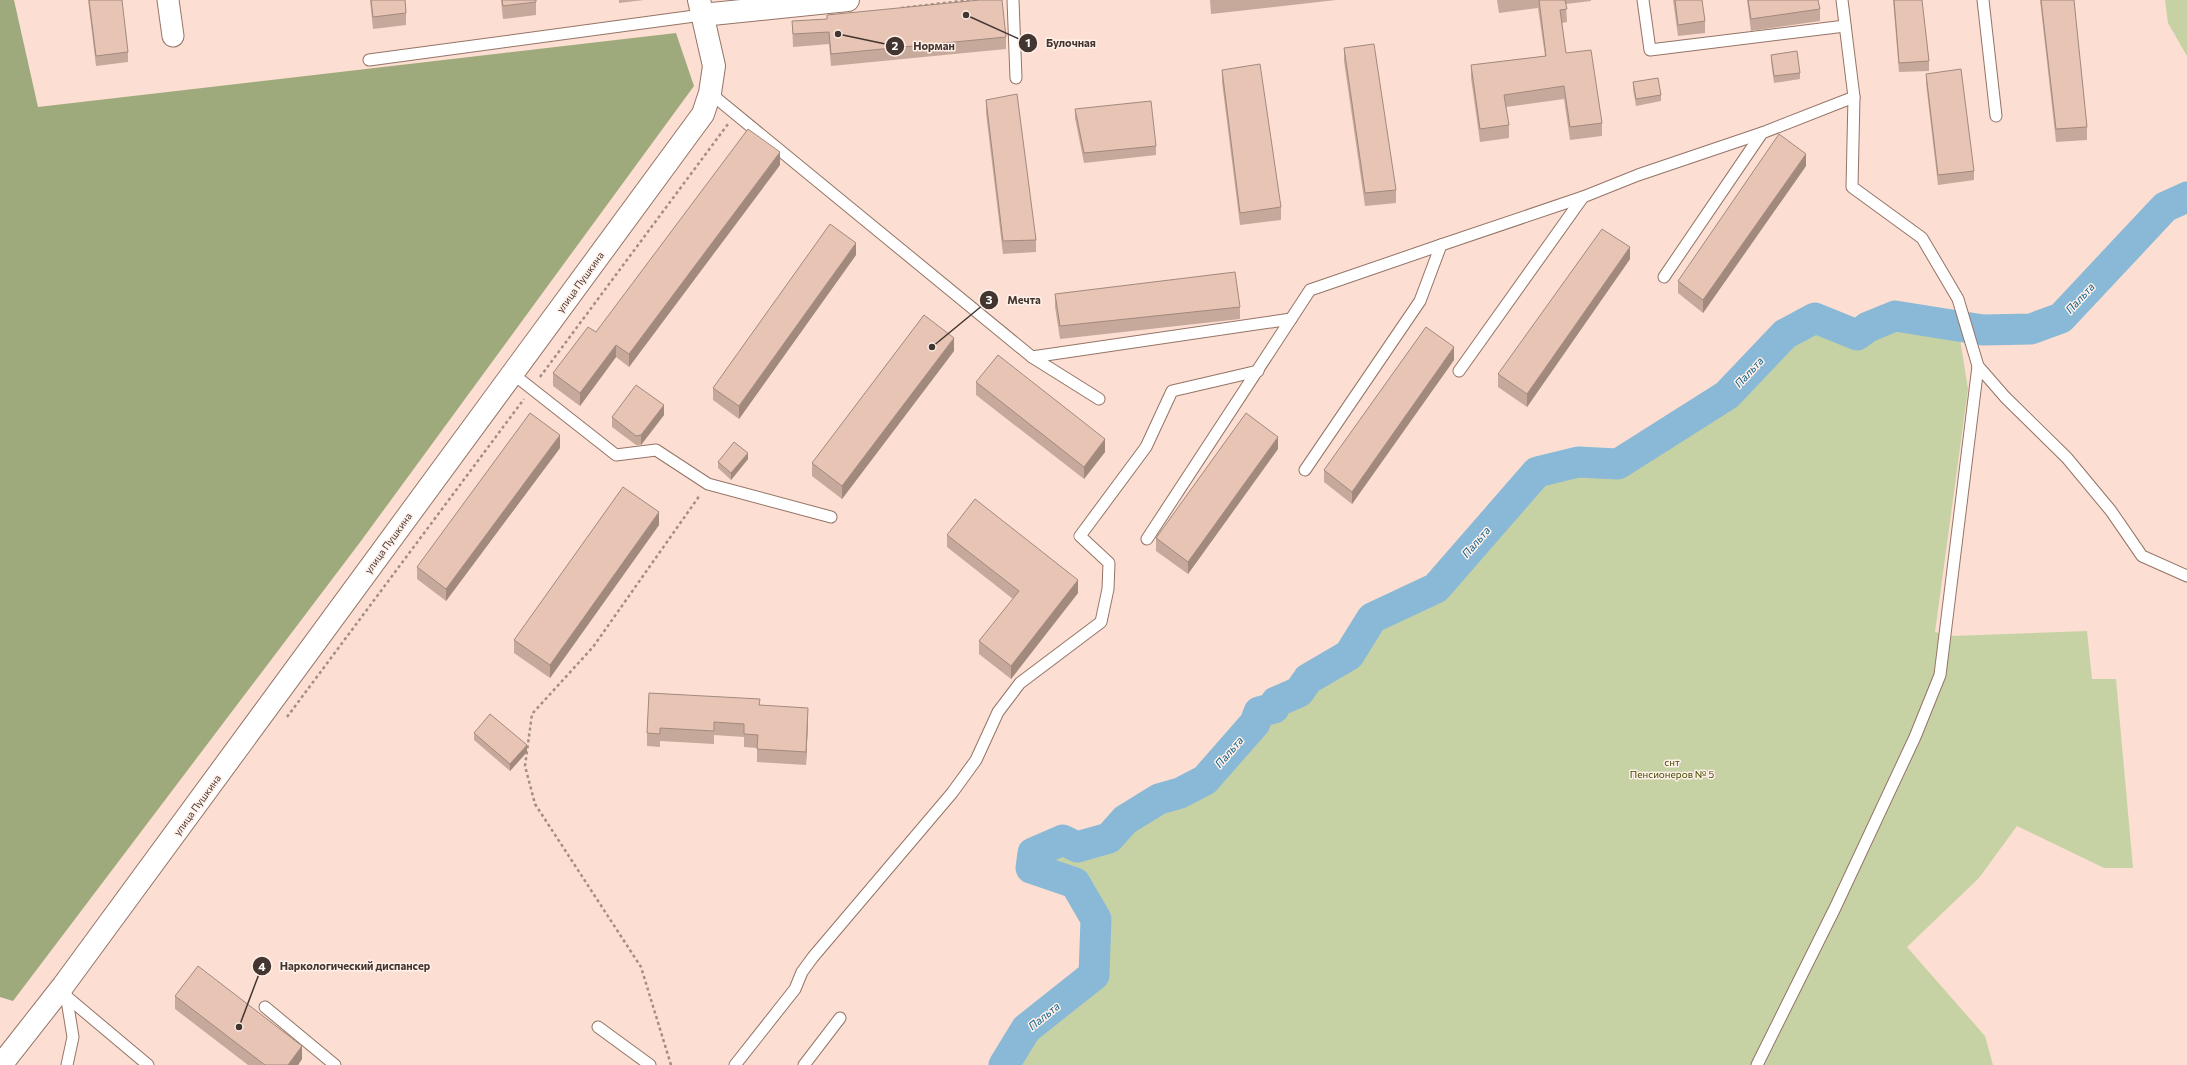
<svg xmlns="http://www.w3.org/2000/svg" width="2187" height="1065" font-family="Commissioner,sans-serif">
	<rect width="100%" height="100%" fill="#fcdfd2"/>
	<!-- green -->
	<g fill="#c7d2a4">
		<path d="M 2165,0 L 2187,0 L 2187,56 L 2168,23 Z"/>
		<path d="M 1895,316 L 1958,326 L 1968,389 L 1935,632 L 1951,636 L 2087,631 L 2092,679 L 2116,679 L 2133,868 L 2104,868 L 2017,826 L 1979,878 L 1907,947 L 1985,1036 L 1993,1065 L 1004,1065 L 1026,1029 L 1094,975 L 1096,918 L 1075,883 L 1031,868 L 1033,853 L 1063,840 L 1077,847 L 1109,838 L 1125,820 L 1159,799 L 1180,793 L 1205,780 L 1255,723 L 1259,712 L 1274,708 L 1276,702 L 1299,692 L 1308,679 L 1349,655 L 1372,618 L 1436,588 L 1537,472 L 1578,462 L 1618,464 L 1727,395 L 1785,334 L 1815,318 L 1857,335 L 1868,327 Z"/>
	</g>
	<!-- forest -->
	<path fill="#9faa7c" d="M 0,0 L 14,0 L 38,107 L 676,33 L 694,86 L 361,541 L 13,1001 L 0,997 Z"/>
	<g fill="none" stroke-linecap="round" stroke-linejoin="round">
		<!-- river -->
		<path stroke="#8ab9d7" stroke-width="31" d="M 1004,1065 L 1026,1029 L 1094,975 L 1096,919 L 1075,883 L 1031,868 L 1033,853 L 1063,840 L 1077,847 L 1109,838 L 1125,820 L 1159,799 L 1180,793 L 1205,780 L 1255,723 L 1259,712 L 1274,708 L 1276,702 L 1299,692 L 1308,679 L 1349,655 L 1372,618 L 1436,588 L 1537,472 L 1578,462 L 1618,464 L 1727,395 L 1785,334 L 1815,318 L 1857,335 L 1868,327 L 1895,316 L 1983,330 L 2031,329 L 2061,318 L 2165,207 L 2187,197"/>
		<defs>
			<g id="service">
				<path d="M 1013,0 L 1016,78"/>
				<path d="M 1643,0 L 1650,50 L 1845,26"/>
				<path d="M 1983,0 L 1996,116"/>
				<path d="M 369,60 L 702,15"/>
				<path d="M 710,93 L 1032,357 L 1099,399"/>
				<path d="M 1664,277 L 1762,133 L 1854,97 L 1842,0"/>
				<path d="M 1032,357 L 1291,319"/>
				<path d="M 1978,366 L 2005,397 L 2067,458 L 2111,511 L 2142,556 L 2187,576"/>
				<path d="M 1459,371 L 1583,197 L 1638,175 L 1762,133"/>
				<path d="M 513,374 L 616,455 L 656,450 L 708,484 L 831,517"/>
				<path d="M 1305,470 L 1420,301 L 1441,245 L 1583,197"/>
				<path d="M 1147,539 L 1310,290 L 1441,245"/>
				<path d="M 66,994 L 73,1037 L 67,1065"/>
				<path d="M 67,997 L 148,1065"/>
				<path d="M 265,1007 L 335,1065"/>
				<path d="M 598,1027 L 650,1065"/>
				<path d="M 735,1065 L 795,989 L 802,972 L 813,957 L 952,793 L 976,760 L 998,712 L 1020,683 L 1101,622 L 1108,589 L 1109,563 L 1080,536 L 1146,447 L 1172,391 L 1258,371"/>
				<path d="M 804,1065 L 840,1018"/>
				<path d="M 1757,1065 L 1835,908 L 1915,737 L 1940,675 L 1978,366 L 1958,299 L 1922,238 L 1852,187 L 1854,97"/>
			</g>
			<path id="minor" d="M 168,0 L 173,36"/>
			<g id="tertiary">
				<path d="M 702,15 L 848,0"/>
				<path d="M 1,1065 L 63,986 L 703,114 L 710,93 L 714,66 L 699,0"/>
			</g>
		</defs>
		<!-- service casing -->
		<use href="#service" stroke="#947466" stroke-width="13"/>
		<!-- minor casing -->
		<use href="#minor" stroke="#947466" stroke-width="23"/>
		<!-- tertiary casing -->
		<use href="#tertiary" stroke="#947466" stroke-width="24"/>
		<!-- path -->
		<g stroke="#a38d84" stroke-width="2.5" stroke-dasharray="3 3" stroke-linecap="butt">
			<path d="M 901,8 L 970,0"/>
			<path d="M 540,377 L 728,124"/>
			<path d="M 287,717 L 524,399"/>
			<path d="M 671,1065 L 641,967 L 535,804 L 525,766 L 532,714 L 593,647 L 700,495"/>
		</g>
		<!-- service -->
		<use href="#service" stroke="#fff" stroke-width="11"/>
		<!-- minor -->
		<use href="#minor" stroke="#fff" stroke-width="21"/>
		<!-- tertiary -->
		<use href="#tertiary" stroke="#fff" stroke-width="22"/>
	</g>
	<!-- wall -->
	<g fill="#c7a99b">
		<path d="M 88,0 L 122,0 L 128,52 L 128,62 L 96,66 Z"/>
		<path d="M 370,0 L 405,0 L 406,13 L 406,25 L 373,29 Z"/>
		<path d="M 501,0 L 536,0 L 536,15 L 503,19 Z"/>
		<path d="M 619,0 L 644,0 L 619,3 Z"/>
		<path d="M 1210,0 L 1336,0 L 1211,14 Z"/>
		<path d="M 1497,0 L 1591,0 L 1591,1 L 1566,4 L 1567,22 L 1562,23 L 1566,53 L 1602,123 L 1602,136 L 1570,140 L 1564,99 L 1506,107 L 1509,125 L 1509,138 L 1480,142 L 1471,78 L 1471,65 L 1545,56 L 1538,8 L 1499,13 Z"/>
		<path d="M 1673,0 L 1702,0 L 1705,21 L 1705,33 L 1678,36 Z"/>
		<path d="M 1747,0 L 1818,0 L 1820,9 L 1820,21 L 1751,31 Z"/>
		<path d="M 1893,0 L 1922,0 L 1929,61 L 1929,71 L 1899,72 Z"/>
		<path d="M 2040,0 L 2074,0 L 2087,127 L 2087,140 L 2056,142 Z"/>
		<path d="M 827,15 L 1006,37 L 1006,49 L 831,66 L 829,44 L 793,47 L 792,21 L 827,19 Z"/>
		<path d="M 1344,48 L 1396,190 L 1396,203 L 1365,206 L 1344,61 Z"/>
		<path d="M 1771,55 L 1800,73 L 1800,79 L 1774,83 L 1771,61 Z"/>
		<path d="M 1222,70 L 1281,207 L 1281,220 L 1240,225 L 1222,82 Z"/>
		<path d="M 1926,74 L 1974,171 L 1974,180 L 1938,185 L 1926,83 Z"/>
		<path d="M 1633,82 L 1661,95 L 1661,101 L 1636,106 L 1633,89 Z"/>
		<path d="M 986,100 L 1036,240 L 1036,252 L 1003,254 L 986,113 Z"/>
		<path d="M 1075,109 L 1156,146 L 1156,155 L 1084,163 L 1075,118 Z"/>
		<path d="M 780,165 L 629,367 L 616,357 L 580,406 L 553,386 L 553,373 L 596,332 Z"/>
		<path d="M 1806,166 L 1703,313 L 1678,293 L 1678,281 Z"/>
		<path d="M 856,255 L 739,419 L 713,400 L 713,388 Z"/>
		<path d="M 1630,259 L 1527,407 L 1498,387 L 1498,374 Z"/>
		<path d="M 1055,294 L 1240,307 L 1240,319 L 1060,339 L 1055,307 Z"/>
		<path d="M 954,351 L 842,499 L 812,476 L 812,463 Z"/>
		<path d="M 1454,360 L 1352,504 L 1324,482 L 1324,470 Z"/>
		<path d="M 976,382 L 1105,452 L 1084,479 L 976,395 Z"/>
		<path d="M 664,415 L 641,445 L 636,445 L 612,427 L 612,417 Z"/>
		<path d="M 560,448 L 446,601 L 417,579 L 417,567 Z"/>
		<path d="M 1278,449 L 1188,574 L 1156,551 L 1156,538 Z"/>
		<path d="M 748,459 L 731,480 L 718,468 L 718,462 Z"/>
		<path d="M 659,525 L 550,678 L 514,653 L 514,640 Z"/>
		<path d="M 947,535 L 1078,593 L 1011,679 L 979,654 L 979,641 L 1013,599 L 947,547 Z"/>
		<path d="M 649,693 L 760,705 L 808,721 L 806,765 L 757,762 L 757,748 L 744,747 L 744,737 L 714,735 L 714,744 L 660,741 L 660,747 L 647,746 L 647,733 Z"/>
		<path d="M 474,733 L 527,752 L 510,771 L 474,740 Z"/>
		<path d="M 175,996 L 302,1059 L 298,1065 L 248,1065 L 175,1009 Z"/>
	</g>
	<!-- shaded-wall -->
	<g fill="#a2897e">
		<path d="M 780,152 L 780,165 L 629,367 L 629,354 Z"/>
		<path d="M 1806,154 L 1806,166 L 1703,313 L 1703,300 Z"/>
		<path d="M 856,243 L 856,255 L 739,419 L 739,406 Z"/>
		<path d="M 1630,247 L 1630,259 L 1527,407 L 1527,394 Z"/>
		<path d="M 954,338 L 954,351 L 842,499 L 842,486 Z"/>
		<path d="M 616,345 L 616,357 L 580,406 L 580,393 Z"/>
		<path d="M 1454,347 L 1454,360 L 1352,504 L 1352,492 Z"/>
		<path d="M 664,405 L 664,415 L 641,445 L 641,435 Z"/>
		<path d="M 560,435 L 560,448 L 446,601 L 446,589 Z"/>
		<path d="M 1278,437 L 1278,449 L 1188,574 L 1188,562 Z"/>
		<path d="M 1105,439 L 1105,452 L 1084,479 L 1084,467 Z"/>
		<path d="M 748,453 L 748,459 L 731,480 L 731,473 Z"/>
		<path d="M 659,512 L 659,525 L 550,678 L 550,665 Z"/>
		<path d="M 1078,580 L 1078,593 L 1011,679 L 1011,666 Z"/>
		<path d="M 808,708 L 808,721 L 806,765 L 806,752 Z"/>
		<path d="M 527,745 L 527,752 L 510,771 L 510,764 Z"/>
		<path d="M 302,1046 L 302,1059 L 298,1065 L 288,1065 Z"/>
	</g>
	<!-- building -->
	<g fill="#e7c4b4" stroke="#a2897e">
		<path d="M 89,0 L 122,0 L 128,52 L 96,56 Z"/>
		<path d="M 371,0 L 405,0 L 406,13 L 373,17 Z"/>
		<path d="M 502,0 L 536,0 L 536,2 L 503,6 Z"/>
		<path d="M 980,0 L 1002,0 L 1006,37 L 831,54 L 829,32 L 793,34 L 792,21 L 827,19 L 827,15 Z"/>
		<path d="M 1539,0 L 1565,0 L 1567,9 L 1560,10 L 1566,53 L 1591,50 L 1602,123 L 1570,127 L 1564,86 L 1504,95 L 1509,125 L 1480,129 L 1471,65 L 1546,56 Z"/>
		<path d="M 1675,0 L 1702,0 L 1705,21 L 1678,25 Z"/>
		<path d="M 1748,0 L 1818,0 L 1820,9 L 1751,19 Z"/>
		<path d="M 1894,0 L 1922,0 L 1929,61 L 1899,63 Z"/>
		<path d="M 2041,0 L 2074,0 L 2087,127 L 2056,129 Z"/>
		<path d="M 1374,44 L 1396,190 L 1365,193 L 1344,48 Z"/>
		<path d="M 1797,51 L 1800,73 L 1774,76 L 1771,55 Z"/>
		<path d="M 1260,64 L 1281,207 L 1240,213 L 1222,70 Z"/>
		<path d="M 1961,69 L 1974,171 L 1938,175 L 1926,74 Z"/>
		<path d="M 1658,78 L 1661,95 L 1636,99 L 1633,82 Z"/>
		<path d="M 1017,94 L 1036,240 L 1003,241 L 986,100 Z"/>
		<path d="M 1151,101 L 1156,146 L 1084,153 L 1075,109 Z"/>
		<path d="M 748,129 L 780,152 L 629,354 L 616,345 L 580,393 L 553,373 L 588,327 L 596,332 Z"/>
		<path d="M 1779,134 L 1806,154 L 1703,300 L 1678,281 Z"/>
		<path d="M 830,224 L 856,243 L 739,406 L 713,388 Z"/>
		<path d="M 1602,229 L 1630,247 L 1527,394 L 1498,374 Z"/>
		<path d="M 1235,272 L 1240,307 L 1060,326 L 1055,294 Z"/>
		<path d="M 924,315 L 954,338 L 842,486 L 812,463 Z"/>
		<path d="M 1426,327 L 1454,347 L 1352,492 L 1324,470 Z"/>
		<path d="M 998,355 L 1105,439 L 1084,467 L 976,382 Z"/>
		<path d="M 636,385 L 664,405 L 641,435 L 636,436 L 612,417 Z"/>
		<path d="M 530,413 L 560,435 L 446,589 L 417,567 Z"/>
		<path d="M 1246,413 L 1278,437 L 1188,562 L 1156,538 Z"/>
		<path d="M 734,442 L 748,453 L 731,473 L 718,462 Z"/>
		<path d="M 623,487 L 659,512 L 550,665 L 514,640 Z"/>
		<path d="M 975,499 L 1078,580 L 1011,666 L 979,641 L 1019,591 L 947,535 Z"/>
		<path d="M 649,693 L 760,699 L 759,705 L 808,708 L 806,752 L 757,749 L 758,735 L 744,734 L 744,724 L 714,722 L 714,731 L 660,728 L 660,734 L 647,733 Z"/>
		<path d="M 490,714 L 527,745 L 510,764 L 474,733 Z"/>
		<path d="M 198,966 L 302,1046 L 288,1065 L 265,1065 L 175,996 Z"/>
	</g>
	<g text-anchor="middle" stroke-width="3" stroke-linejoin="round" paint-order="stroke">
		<!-- street labels -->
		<g font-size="10" fill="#43352f" stroke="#fff0e9">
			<text transform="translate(580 282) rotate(-54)" y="4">улица Пушкина</text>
			<text transform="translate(388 543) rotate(-54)" y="4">улица Пушкина</text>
			<text transform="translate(197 805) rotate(-54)" y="4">улица Пушкина</text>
		</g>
		<!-- park labels -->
		<g font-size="10" fill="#434e00" stroke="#fff0e9">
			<text x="1672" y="766">снт<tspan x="1672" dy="12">Пенсионеров № 5</tspan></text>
		</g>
		<!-- water labels -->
		<g font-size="11" font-style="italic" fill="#0c5f86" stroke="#fff0e9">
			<text transform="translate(2080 298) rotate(-47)" y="4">Пальта</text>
			<text transform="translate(1749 372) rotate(-47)" y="4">Пальта</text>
			<text transform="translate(1476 542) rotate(-49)" y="4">Пальта</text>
			<text transform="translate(1229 752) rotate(-49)" y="4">Пальта</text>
			<text transform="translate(1044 1016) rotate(-39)" y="4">Пальта</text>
		</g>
	</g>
	<!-- callouts -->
	<path fill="none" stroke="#43352f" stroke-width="1.5" d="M966 15L1028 43M838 34L895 46M932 347L989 300M239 1027L262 966"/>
	<g fill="#43352f" stroke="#fff0e9" stroke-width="1.5">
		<circle cx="966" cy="15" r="4"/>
		<circle cx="838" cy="34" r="4"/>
		<circle cx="932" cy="347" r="4"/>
		<circle cx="239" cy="1027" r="4"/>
		<circle cx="1028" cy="43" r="10"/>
		<circle cx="895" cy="46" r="10"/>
		<circle cx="989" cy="300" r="10"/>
		<circle cx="262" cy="966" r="10"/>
	</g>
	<g font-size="12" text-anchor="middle" font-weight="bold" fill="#fff">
		<text x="1028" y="47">1</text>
		<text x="895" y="50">2</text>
		<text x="989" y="304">3</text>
		<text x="262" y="971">4</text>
	</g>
	<g font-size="11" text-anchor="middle" font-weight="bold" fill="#43352f" stroke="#fff0e9" stroke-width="3" stroke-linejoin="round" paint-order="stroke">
		<text x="1071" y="47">Булочная</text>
		<text x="934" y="50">Норман</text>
		<text x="1024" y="304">Мечта</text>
		<text x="355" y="970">Наркологический диспансер</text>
	</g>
</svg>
